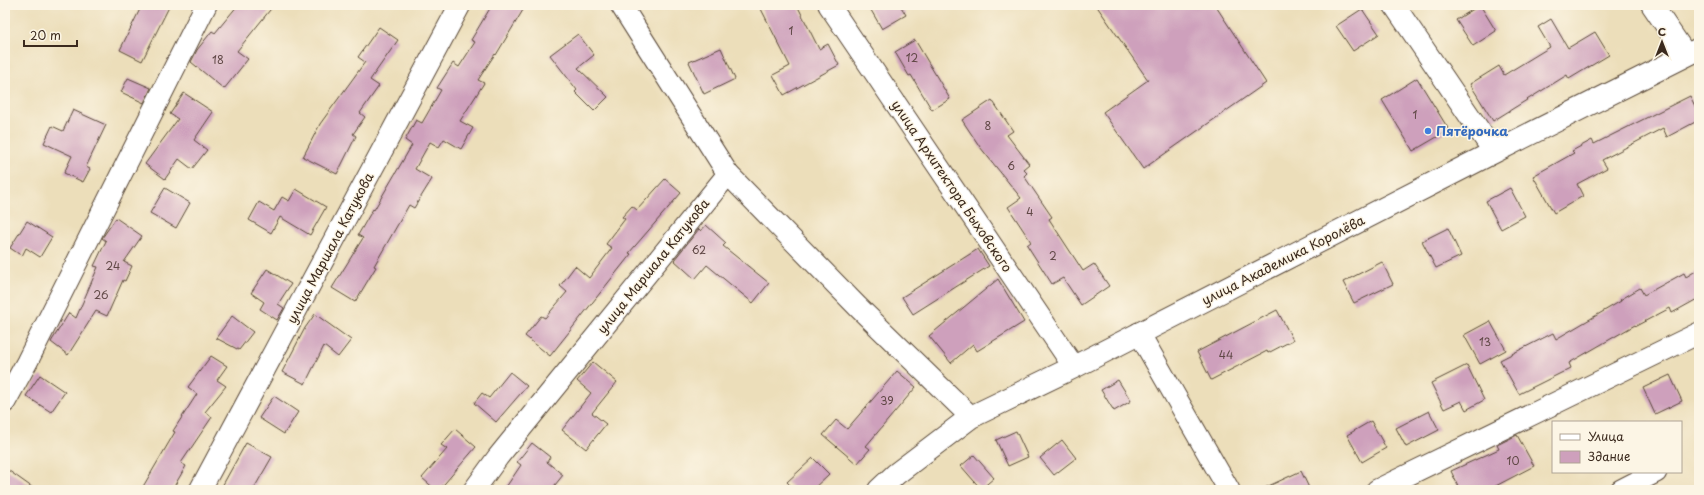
<svg xmlns="http://www.w3.org/2000/svg" width="1704" height="495" font-family="'Playpen Sans',sans-serif">
	<rect width="100%" height="100%" fill="#fcf5e5"/>
	<filter id="ink" filterUnits="userSpaceOnUse"><feTurbulence type="fractalNoise" baseFrequency=".025" numOctaves="2"/><feDisplacementMap in="SourceGraphic" scale="8" xChannelSelector="R" yChannelSelector="G"/><feConvolveMatrix kernelMatrix="1 2 1 2 8 2 1 2 1" color-interpolation-filters="sRGB"/></filter>
	<filter id="wash" filterUnits="userSpaceOnUse"><feTurbulence type="fractalNoise" baseFrequency=".012" numOctaves="4" result="noise"/><feDisplacementMap in="SourceGraphic" scale="16" xChannelSelector="R" yChannelSelector="G"/><feGaussianBlur stdDeviation="0.9" result="paint"/><feColorMatrix in="noise" values="0 0 0 0 0 0 0 0 0 0 0 0 0 0 0 0 0 1.4 0 .05"/><feComposite in="paint" operator="in"/></filter>
	<g filter="url(#wash)">
		<rect width="100%" height="100%" fill="#ecdeba"/>
		<g id="blocks">
			<!-- building -->
			<g fill="#cea0bc">
				<path d="M 142,5 L 170,5 L 142,61 L 120,50 Z"/>
				<path d="M 238,5 L 274,5 L 237,51 L 248,59 L 224,89 L 191,62 L 197,50 L 212,31 L 215,33 Z"/>
				<path d="M 492,5 L 526,5 L 496,55 L 495,54 L 478,80 L 484,83 L 460,121 L 473,128 L 461,149 L 444,139 L 439,147 L 430,142 L 415,169 L 432,179 L 414,208 L 409,205 L 374,266 L 376,267 L 355,302 L 332,288 L 363,238 L 358,235 L 373,209 L 374,210 L 412,145 L 405,140 L 416,120 L 422,123 L 441,90 L 437,88 L 453,63 L 459,67 L 475,42 L 471,40 Z"/>
				<path d="M 759,5 L 797,5 L 819,49 L 828,44 L 839,65 L 784,95 L 773,75 L 790,66 Z"/>
				<path d="M 868,5 L 900,5 L 906,15 L 882,29 Z"/>
				<path d="M 1096,5 L 1215,5 L 1266,83 L 1143,169 L 1103,112 L 1148,80 Z"/>
				<path d="M 1480,5 L 1496,31 L 1473,46 L 1456,20 Z"/>
				<path d="M 1362,9 L 1379,34 L 1353,51 L 1336,26 Z"/>
				<path d="M 1551,19 L 1568,48 L 1595,32 L 1609,55 L 1569,79 L 1567,75 L 1493,121 L 1470,84 L 1499,66 L 1504,75 L 1550,47 L 1538,27 Z"/>
				<path d="M 379,27 L 398,40 L 370,80 L 379,86 L 360,113 L 365,117 L 353,134 L 356,136 L 337,174 L 303,157 L 320,124 L 365,62 L 358,57 Z"/>
				<path d="M 578,34 L 594,55 L 578,68 L 608,97 L 594,111 L 575,92 L 577,90 L 550,55 Z"/>
				<path d="M 915,40 L 950,99 L 932,110 L 911,75 L 909,76 L 895,52 Z"/>
				<path d="M 721,48 L 735,79 L 704,94 L 689,62 Z"/>
				<path d="M 128,78 L 151,88 L 144,103 L 121,92 Z"/>
				<path d="M 1417,78 L 1449,130 L 1413,151 L 1382,100 Z"/>
				<path d="M 184,93 L 213,112 L 194,140 L 207,150 L 192,169 L 179,159 L 165,179 L 145,164 L 178,119 L 170,114 Z"/>
				<path d="M 1690,96 L 1699,114 L 1699,120 L 1667,137 L 1663,128 L 1602,160 L 1607,168 L 1577,184 L 1583,196 L 1554,213 L 1533,176 L 1574,153 L 1572,151 L 1592,140 L 1594,144 Z"/>
				<path d="M 992,100 L 1013,131 L 1007,135 L 1029,164 L 1023,169 L 1027,173 L 1024,176 L 1052,217 L 1049,219 L 1083,271 L 1094,264 L 1109,286 L 1081,305 L 1063,278 L 1052,284 L 1027,245 L 1031,242 L 1008,207 L 1021,198 L 980,147 L 962,120 Z"/>
				<path d="M 73,110 L 106,125 L 86,167 L 90,169 L 83,182 L 64,173 L 72,156 L 44,143 L 52,126 L 63,131 Z"/>
				<path d="M 665,179 L 681,193 L 629,253 L 631,254 L 550,356 L 525,336 L 541,316 L 545,318 L 567,292 L 560,286 L 575,266 L 589,278 L 612,248 L 606,244 L 625,219 L 622,217 L 632,206 L 637,210 Z"/>
				<path d="M 165,188 L 190,203 L 176,228 L 150,213 Z"/>
				<path d="M 1510,188 L 1525,216 L 1501,229 L 1486,201 Z"/>
				<path d="M 296,189 L 326,207 L 310,235 L 280,217 L 271,233 L 249,220 L 259,202 L 274,211 L 282,197 L 289,201 Z"/>
				<path d="M 116,218 L 142,236 L 124,262 L 132,266 L 125,281 L 123,280 L 107,316 L 96,311 L 68,355 L 51,342 L 69,313 L 76,318 L 98,267 L 94,266 L 106,241 L 102,238 Z"/>
				<path d="M 27,221 L 52,237 L 40,257 L 26,248 L 22,256 L 10,248 Z"/>
				<path d="M 706,225 L 726,243 L 723,246 L 769,283 L 753,303 L 707,265 L 695,279 L 674,260 L 699,229 L 701,231 Z"/>
				<path d="M 1448,228 L 1461,256 L 1436,268 L 1422,241 Z"/>
				<path d="M 978,249 L 989,266 L 913,314 L 902,297 Z"/>
				<path d="M 1382,262 L 1393,284 L 1354,303 L 1343,282 Z"/>
				<path d="M 267,269 L 291,284 L 278,304 L 284,308 L 277,320 L 260,309 L 264,302 L 251,293 Z"/>
				<path d="M 1699,269 L 1699,298 L 1672,313 L 1670,308 L 1636,326 L 1635,325 L 1569,363 L 1571,368 L 1519,394 L 1500,360 L 1553,333 L 1556,339 L 1621,301 L 1620,300 L 1640,288 L 1644,295 L 1684,273 L 1686,277 Z"/>
				<path d="M 998,279 L 1024,322 L 977,351 L 973,344 L 951,363 L 929,336 Z"/>
				<path d="M 1277,310 L 1293,340 L 1268,353 L 1267,351 L 1211,380 L 1197,352 Z"/>
				<path d="M 315,314 L 351,340 L 338,357 L 324,346 L 305,384 L 282,372 L 305,328 Z"/>
				<path d="M 232,316 L 253,332 L 239,350 L 216,338 Z"/>
				<path d="M 1490,321 L 1506,350 L 1480,364 L 1464,335 Z"/>
				<path d="M 211,356 L 227,366 L 217,380 L 226,386 L 205,412 L 212,417 L 181,463 L 186,466 L 172,490 L 141,490 L 175,432 L 173,431 L 197,394 L 188,387 Z"/>
				<path d="M 593,362 L 617,382 L 592,413 L 606,424 L 586,449 L 562,430 L 591,393 L 577,381 Z"/>
				<path d="M 1467,365 L 1484,400 L 1466,410 L 1461,401 L 1444,409 L 1431,383 Z"/>
				<path d="M 897,371 L 916,387 L 866,446 L 870,449 L 857,464 L 823,435 L 836,420 L 847,429 Z"/>
				<path d="M 510,372 L 527,386 L 496,422 L 474,403 L 482,393 L 489,398 Z"/>
				<path d="M 40,375 L 65,392 L 51,412 L 26,396 Z"/>
				<path d="M 1670,375 L 1682,401 L 1655,414 L 1643,388 Z"/>
				<path d="M 1118,380 L 1131,401 L 1114,411 L 1101,390 Z"/>
				<path d="M 274,396 L 298,412 L 284,434 L 259,418 Z"/>
				<path d="M 1429,411 L 1439,430 L 1406,447 L 1396,428 Z"/>
				<path d="M 1371,421 L 1386,448 L 1362,462 L 1347,435 Z"/>
				<path d="M 455,429 L 476,447 L 439,490 L 436,490 L 422,478 L 447,449 L 441,445 Z"/>
				<path d="M 1016,431 L 1028,457 L 1008,466 L 996,440 Z"/>
				<path d="M 1517,435 L 1534,466 L 1488,490 L 1460,490 L 1451,471 L 1499,449 L 1497,445 Z"/>
				<path d="M 1062,440 L 1076,458 L 1054,475 L 1040,458 Z"/>
				<path d="M 246,443 L 272,457 L 253,490 L 220,490 Z"/>
				<path d="M 532,443 L 550,457 L 547,462 L 563,475 L 551,490 L 504,490 L 521,465 L 517,462 Z"/>
				<path d="M 974,455 L 994,478 L 981,489 L 961,466 Z"/>
				<path d="M 813,458 L 829,474 L 812,490 L 795,490 L 787,482 Z"/>
				<path d="M 5,468 L 36,490 L 5,490 Z"/>
				<path d="M 1301,471 L 1310,490 L 1260,490 Z"/>
			</g>
		</g>
	</g>
	<g filter="url(#ink)">
		<use href="#blocks" fill-opacity="0" stroke="#564535" stroke-width="1"/>
		<g fill="none" stroke-linecap="round" stroke-linejoin="round">
			<defs>
				<g id="minor">
					<path d="M 621,5 L 728,174 L 858,307 L 971,417"/>
					<path d="M 829,5 L 1074,367"/>
					<path d="M 1394,5 L 1494,152"/>
					<path d="M 1652,5 L 1686,55"/>
					<path d="M 1139,333 L 1229,490"/>
					<path d="M 5,402 L 27,362 L 206,5"/>
					<path d="M 200,490 L 460,5"/>
					<path d="M 474,490 L 498,457 L 728,174"/>
					<path d="M 1377,490 L 1699,333"/>
					<path d="M 1621,490 L 1656,472"/>
				</g>
				<path id="tertiary" d="M 879,490 L 896,474 L 971,417 L 1074,367 L 1494,152 L 1699,49"/>
			</defs>
			<!-- minor casing -->
			<use href="#minor" stroke="#564535" stroke-width="23"/>
			<!-- tertiary casing -->
			<use href="#tertiary" stroke="#564535" stroke-width="24"/>
			<!-- minor -->
			<use href="#minor" stroke="#fff" stroke-width="21"/>
			<!-- tertiary -->
			<use href="#tertiary" stroke="#fff" stroke-width="22"/>
		</g>
	</g>
	<!-- markers -->
	<circle fill="#3f7fe0" stroke="#fcf5e5" stroke-width="1.5" cx="1428" cy="131" r="4"/>
	<g text-anchor="middle" stroke-width="3" stroke-linejoin="round" paint-order="stroke">
		<!-- number labels -->
		<g font-size="11" fill="#604846">
			<text x="791" y="35">1</text>
			<text x="912" y="62">12</text>
			<text x="218" y="64">18</text>
			<text x="1415" y="119">1</text>
			<text x="988" y="130">8</text>
			<text x="1011" y="170">6</text>
			<text x="1030" y="216">4</text>
			<text x="699" y="254">62</text>
			<text x="1053" y="260">2</text>
			<text x="113" y="270">24</text>
			<text x="101" y="299">26</text>
			<text x="1485" y="346">13</text>
			<text x="1226" y="359">44</text>
			<text x="887" y="405">39</text>
			<text x="1513" y="465">10</text>
		</g>
		<!-- shop labels -->
		<g font-size="13" font-weight="bold" fill="#366cbe" stroke="#fcf5e5" text-anchor="start">
			<text x="1436" y="136">Пятёрочка</text>
		</g>
		<!-- street labels -->
		<g font-size="13" fill="#3b2a1e" stroke="#fcf5e5">
			<text transform="translate(952 186) rotate(56)" y="5">улица Архитектора Быховского</text>
			<text transform="translate(330 248) rotate(-62)" y="5">улица Маршала Катукова</text>
			<text transform="translate(1283 260) rotate(-27)" y="5">улица Академика Королёва</text>
			<text transform="translate(653 266) rotate(-51)" y="5">улица Маршала Катукова</text>
		</g>
	</g>
	<!-- margin -->
	<rect width="1704" height="495" fill="none" stroke="#fcf5e5" stroke-width="20"/>
	<!-- legend -->
	<rect x="1552" y="421" width="130" height="52" fill="#fcf5e5" stroke="#afa495"/>
	<rect x="1560" y="434" width="20" height="6" fill="#ffffff" stroke="#afa495"/>
	<text x="1588" y="441" font-size="12" fill="#3b2a1e">Улица</text>
	<rect x="1560" y="451" width="20" height="12" fill="#cea0bc" stroke="#afa495"/>
	<text x="1588" y="461" font-size="12" fill="#3b2a1e">Здание</text>
	<!-- north arrow -->
	<g transform="translate(1662 42)" stroke="#fcf5e5" stroke-width="3" paint-order="stroke">
	<path d="M0-3L7 15L0 10L-7 15Z" fill="#3b2a1e"/>
	<text y="-6" font-size="11" font-weight="bold" text-anchor="middle" fill="#3b2a1e">С</text>
	</g>
	<!-- scale -->
	<path d="M24 40v6h53v-6" fill="none" stroke="#3b2a1e" stroke-width="2"/>
	<text x="30" y="40" font-size="12" fill="#3b2a1e" stroke="#fcf5e5" stroke-width="3" paint-order="stroke">20 m</text>
</svg>
